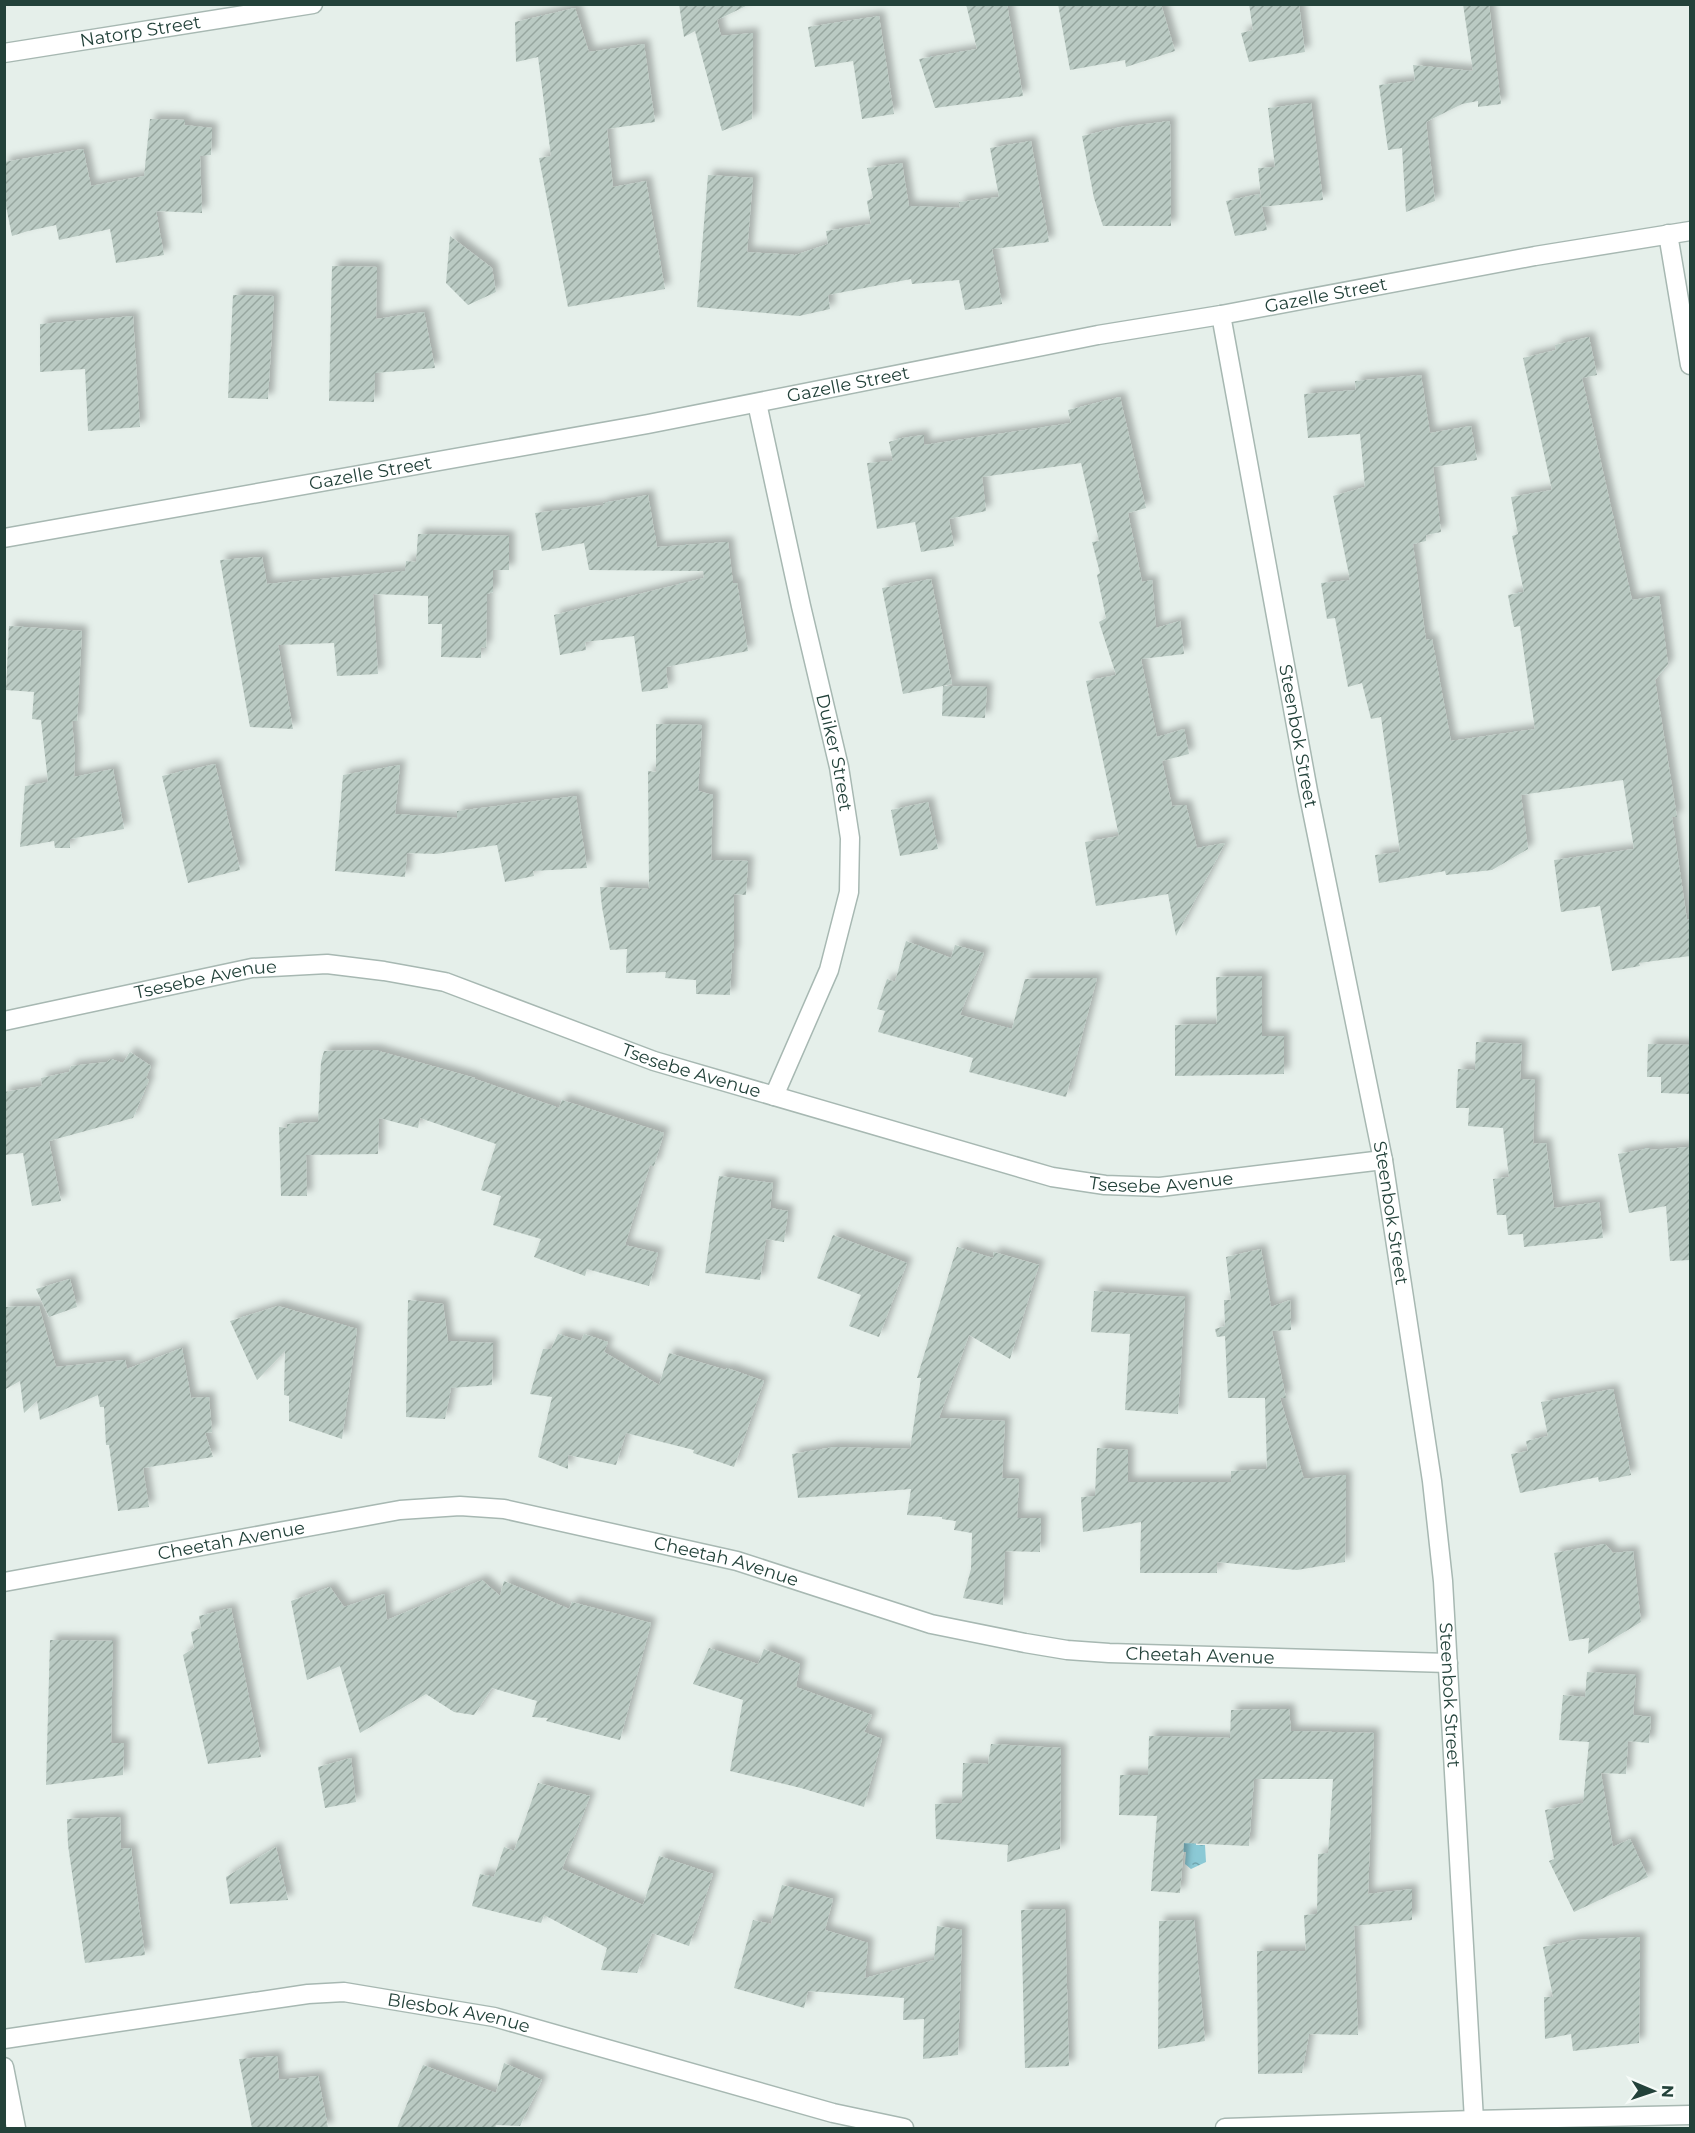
<svg xmlns="http://www.w3.org/2000/svg" width="1695" height="2133" font-family="Montserrat,sans-serif">
	<defs>
		<pattern id="water-ripples" width="26" height="14" patternUnits="userSpaceOnUse" patternTransform="scale(1.5)"><rect width="26" height="14" fill="#8bc9d5"/><path d="M2 4q2-2 4 0t4 0M15 11q2-2 4 0t4 0" fill="none" stroke="#71a5ae"/></pattern>
		<pattern id="building-hatch" width="6" height="6" patternUnits="userSpaceOnUse" patternTransform="scale(1.5)"><rect width="6" height="6" fill="#bacac3"/><path d="M-1 1l2-2M0 6l6-6M5 7l2-2" fill="none" stroke="#97a69f"/></pattern>
		<filter id="shadow"><feDropShadow dx="5.5" dy="-5.5" stdDeviation="3" flood-color="#0004"/></filter>
	</defs>
	<rect width="100%" height="100%" fill="#e5efea"/>
	<!-- water -->
	<path fill="url(#water-ripples)" d="M 1195,1826 L 1196,1845 L 1205,1845 L 1206,1862 L 1191,1869 L 1185,1864 L 1186,1852 L 1162,1851 Z"/>
	<!-- building -->
	<g fill="url(#building-hatch)" filter="url(#shadow)">
		<path d="M 679,4 L 750,4 L 717,20 L 721,36 L 753,33 L 752,119 L 722,131 L 695,31 L 684,37 Z"/>
		<path d="M 966,4 L 1007,4 L 1023,96 L 935,108 L 919,59 L 977,49 Z"/>
		<path d="M 1058,4 L 1161,4 L 1175,51 L 1126,67 L 1125,60 L 1070,70 Z"/>
		<path d="M 1249,4 L 1299,4 L 1305,52 L 1249,62 L 1241,33 L 1253,30 Z"/>
		<path d="M 1463,4 L 1489,4 L 1501,104 L 1478,107 L 1478,101 L 1462,104 L 1426,122 L 1435,201 L 1406,212 L 1402,148 L 1388,150 L 1379,85 L 1415,81 L 1413,65 L 1473,71 Z"/>
		<path d="M 575,8 L 589,52 L 644,44 L 655,122 L 607,129 L 613,187 L 646,181 L 665,289 L 568,307 L 539,158 L 551,156 L 538,57 L 516,62 L 515,22 Z"/>
		<path d="M 879,16 L 894,114 L 862,119 L 853,61 L 815,67 L 808,27 Z"/>
		<path d="M 1311,103 L 1323,200 L 1262,207 L 1258,168 L 1275,167 L 1268,108 Z"/>
		<path d="M 150,119 L 185,120 L 184,125 L 212,128 L 211,155 L 200,156 L 202,213 L 156,211 L 164,255 L 116,263 L 110,229 L 59,240 L 56,225 L 28,231 L 12,236 L 4,196 L 4,162 L 83,149 L 91,186 L 144,176 Z"/>
		<path d="M 1170,121 L 1171,226 L 1103,226 L 1094,198 L 1082,136 L 1121,127 Z"/>
		<path d="M 1031,141 L 1049,242 L 992,249 L 1002,304 L 965,310 L 959,280 L 912,284 L 911,279 L 828,295 L 830,309 L 799,316 L 697,307 L 708,175 L 753,178 L 747,252 L 795,255 L 828,244 L 826,231 L 871,224 L 867,201 L 873,198 L 867,168 L 902,163 L 909,206 L 960,208 L 959,202 L 999,197 L 990,148 Z"/>
		<path d="M 1259,194 L 1267,230 L 1235,236 L 1226,201 Z"/>
		<path d="M 450,236 L 492,268 L 496,292 L 468,305 L 446,283 Z"/>
		<path d="M 332,266 L 377,267 L 376,319 L 424,312 L 435,368 L 375,373 L 374,402 L 329,401 Z"/>
		<path d="M 233,295 L 274,296 L 268,399 L 228,398 Z"/>
		<path d="M 133,316 L 140,427 L 88,431 L 85,369 L 40,372 L 40,324 Z"/>
		<path d="M 1589,337 L 1597,375 L 1582,378 L 1632,600 L 1659,596 L 1668,664 L 1655,680 L 1677,817 L 1672,817 L 1687,920 L 1690,919 L 1690,956 L 1639,963 L 1640,966 L 1612,971 L 1600,906 L 1561,912 L 1554,860 L 1634,849 L 1623,780 L 1521,795 L 1528,849 L 1492,870 L 1446,875 L 1445,871 L 1379,883 L 1375,855 L 1400,852 L 1381,717 L 1371,719 L 1362,683 L 1348,687 L 1335,618 L 1327,619 L 1321,583 L 1350,580 L 1333,496 L 1365,487 L 1360,434 L 1308,438 L 1304,394 L 1356,390 L 1355,381 L 1421,375 L 1430,433 L 1471,426 L 1477,460 L 1433,467 L 1441,532 L 1426,535 L 1426,541 L 1413,544 L 1426,640 L 1432,639 L 1451,741 L 1535,729 L 1520,626 L 1514,627 L 1508,595 L 1524,592 L 1512,536 L 1518,534 L 1511,497 L 1552,490 L 1523,358 L 1556,350 L 1555,345 Z"/>
		<path d="M 1120,397 L 1146,508 L 1128,513 L 1142,582 L 1152,580 L 1156,628 L 1180,621 L 1184,654 L 1141,659 L 1157,737 L 1184,729 L 1189,754 L 1162,761 L 1172,806 L 1186,805 L 1197,848 L 1225,843 L 1176,936 L 1168,894 L 1096,906 L 1085,842 L 1119,836 L 1086,681 L 1116,675 L 1099,622 L 1106,618 L 1097,575 L 1100,573 L 1092,542 L 1099,541 L 1081,463 L 982,477 L 986,511 L 949,519 L 954,546 L 921,552 L 915,522 L 877,529 L 867,463 L 893,461 L 889,442 L 902,438 L 924,435 L 924,445 L 1071,423 L 1068,410 Z"/>
		<path d="M 648,495 L 657,547 L 728,542 L 733,583 L 737,583 L 748,651 L 666,667 L 668,688 L 642,692 L 634,636 L 585,642 L 586,650 L 560,655 L 554,615 L 704,578 L 703,571 L 589,570 L 584,543 L 542,551 L 535,513 L 604,505 L 603,503 Z"/>
		<path d="M 418,534 L 509,536 L 509,570 L 493,570 L 493,592 L 487,594 L 486,648 L 481,647 L 481,658 L 441,657 L 442,624 L 428,624 L 428,596 L 373,594 L 378,674 L 337,676 L 334,643 L 278,645 L 293,729 L 250,727 L 220,560 L 262,557 L 267,584 L 405,571 L 406,561 L 416,562 Z"/>
		<path d="M 931,579 L 952,684 L 903,694 L 882,588 Z"/>
		<path d="M 9,626 L 82,631 L 77,721 L 72,721 L 75,754 L 74,777 L 113,769 L 124,829 L 70,839 L 70,848 L 55,848 L 54,841 L 20,847 L 25,786 L 48,782 L 41,720 L 32,719 L 34,692 L 6,690 Z"/>
		<path d="M 943,686 L 987,687 L 985,718 L 942,716 Z"/>
		<path d="M 656,724 L 702,725 L 698,791 L 713,795 L 711,860 L 748,861 L 746,895 L 734,894 L 734,953 L 732,953 L 730,995 L 696,994 L 696,980 L 665,978 L 666,972 L 626,973 L 627,949 L 610,950 L 602,907 L 600,887 L 649,889 L 648,771 L 656,772 Z"/>
		<path d="M 215,764 L 240,870 L 188,883 L 162,776 Z"/>
		<path d="M 400,765 L 395,814 L 457,818 L 457,811 L 576,796 L 587,868 L 533,871 L 534,876 L 505,882 L 497,845 L 436,854 L 407,853 L 405,877 L 335,871 L 343,775 Z"/>
		<path d="M 928,802 L 938,849 L 900,856 L 891,810 Z"/>
		<path d="M 906,941 L 951,958 L 955,945 L 984,953 L 960,1015 L 1012,1029 L 1025,979 L 1097,978 L 1066,1097 L 969,1072 L 973,1058 L 878,1032 L 885,1011 L 877,1009 L 887,979 L 895,982 Z"/>
		<path d="M 1262,976 L 1262,1036 L 1284,1036 L 1284,1074 L 1175,1076 L 1175,1025 L 1217,1024 L 1216,977 Z"/>
		<path d="M 1476,1042 L 1522,1044 L 1520,1079 L 1535,1080 L 1533,1144 L 1546,1143 L 1554,1208 L 1599,1202 L 1603,1238 L 1524,1247 L 1523,1234 L 1508,1235 L 1506,1215 L 1497,1215 L 1493,1179 L 1509,1177 L 1503,1128 L 1468,1126 L 1469,1108 L 1456,1108 L 1458,1069 L 1475,1070 Z"/>
		<path d="M 1648,1044 L 1690,1045 L 1690,1094 L 1661,1093 L 1661,1077 L 1647,1077 Z"/>
		<path d="M 375,1050 L 475,1078 L 475,1079 L 559,1108 L 562,1100 L 664,1133 L 654,1166 L 650,1165 L 625,1245 L 658,1253 L 649,1286 L 587,1269 L 585,1276 L 534,1257 L 541,1239 L 493,1225 L 501,1196 L 481,1190 L 496,1144 L 420,1118 L 418,1128 L 379,1118 L 378,1154 L 306,1155 L 307,1196 L 281,1196 L 279,1127 L 287,1128 L 287,1124 L 318,1122 L 321,1062 L 324,1051 Z"/>
		<path d="M 130,1052 L 151,1066 L 146,1078 L 149,1080 L 133,1118 L 49,1141 L 61,1201 L 32,1206 L 23,1153 L 4,1155 L 4,1092 L 42,1086 L 41,1078 L 69,1072 L 71,1066 L 107,1062 L 111,1059 L 123,1063 Z"/>
		<path d="M 1690,1147 L 1690,1260 L 1670,1261 L 1666,1206 L 1629,1213 L 1618,1154 L 1650,1148 L 1650,1150 Z"/>
		<path d="M 719,1176 L 773,1183 L 770,1208 L 788,1211 L 784,1242 L 766,1239 L 760,1280 L 705,1273 Z"/>
		<path d="M 833,1235 L 907,1263 L 879,1337 L 849,1326 L 861,1295 L 817,1278 Z"/>
		<path d="M 957,1247 L 993,1258 L 994,1252 L 1039,1265 L 1010,1359 L 969,1335 L 939,1418 L 1005,1421 L 1002,1478 L 1019,1479 L 1017,1518 L 1041,1518 L 1040,1552 L 1005,1551 L 1003,1605 L 963,1598 L 971,1569 L 972,1533 L 954,1530 L 956,1521 L 942,1519 L 942,1517 L 907,1515 L 911,1489 L 798,1498 L 792,1454 L 834,1447 L 910,1449 L 921,1378 L 917,1378 Z"/>
		<path d="M 1261,1249 L 1271,1307 L 1290,1300 L 1291,1330 L 1272,1331 L 1286,1398 L 1280,1398 L 1304,1479 L 1346,1475 L 1345,1562 L 1297,1570 L 1217,1562 L 1217,1573 L 1140,1573 L 1141,1522 L 1083,1532 L 1081,1497 L 1095,1496 L 1097,1448 L 1128,1450 L 1128,1482 L 1231,1482 L 1231,1471 L 1267,1469 L 1265,1398 L 1228,1398 L 1225,1336 L 1217,1337 L 1215,1329 L 1225,1326 L 1224,1300 L 1231,1300 L 1226,1257 Z"/>
		<path d="M 70,1279 L 77,1307 L 49,1317 L 36,1289 Z"/>
		<path d="M 1094,1291 L 1185,1297 L 1178,1414 L 1125,1410 L 1130,1334 L 1091,1332 Z"/>
		<path d="M 408,1300 L 443,1304 L 448,1341 L 493,1343 L 492,1385 L 451,1388 L 445,1419 L 406,1417 Z"/>
		<path d="M 39,1306 L 56,1367 L 125,1360 L 127,1369 L 182,1348 L 191,1398 L 209,1397 L 212,1432 L 205,1433 L 213,1457 L 143,1468 L 149,1507 L 118,1511 L 109,1445 L 106,1445 L 104,1407 L 100,1407 L 98,1395 L 40,1420 L 37,1401 L 24,1413 L 20,1381 L 4,1390 L 4,1307 Z"/>
		<path d="M 278,1306 L 357,1329 L 342,1439 L 289,1421 L 289,1396 L 284,1395 L 285,1351 L 257,1380 L 230,1321 Z"/>
		<path d="M 558,1334 L 581,1341 L 584,1334 L 608,1342 L 604,1352 L 659,1385 L 669,1353 L 726,1370 L 727,1368 L 764,1381 L 734,1467 L 693,1453 L 694,1450 L 626,1433 L 616,1465 L 568,1455 L 568,1469 L 538,1457 L 552,1397 L 530,1394 L 543,1349 L 551,1349 Z"/>
		<path d="M 1613,1389 L 1631,1475 L 1599,1482 L 1598,1477 L 1520,1493 L 1511,1454 L 1528,1451 L 1526,1441 L 1548,1436 L 1541,1402 Z"/>
		<path d="M 1605,1544 L 1613,1553 L 1633,1551 L 1641,1622 L 1588,1654 L 1589,1638 L 1569,1641 L 1554,1553 Z"/>
		<path d="M 482,1580 L 500,1596 L 504,1581 L 569,1609 L 572,1602 L 651,1623 L 620,1740 L 546,1721 L 548,1718 L 532,1717 L 537,1701 L 492,1688 L 474,1715 L 454,1712 L 426,1694 L 360,1733 L 340,1666 L 307,1680 L 291,1601 L 330,1587 L 344,1607 L 384,1594 L 387,1620 Z"/>
		<path d="M 231,1608 L 261,1757 L 208,1764 L 183,1655 L 194,1648 L 191,1632 L 201,1628 L 199,1616 Z"/>
		<path d="M 50,1640 L 113,1641 L 111,1743 L 124,1743 L 123,1775 L 46,1785 Z"/>
		<path d="M 709,1648 L 758,1664 L 764,1649 L 800,1664 L 796,1687 L 872,1715 L 864,1732 L 882,1739 L 864,1807 L 801,1788 L 730,1771 L 743,1700 L 693,1684 Z"/>
		<path d="M 1587,1672 L 1636,1675 L 1633,1715 L 1651,1717 L 1649,1743 L 1628,1741 L 1626,1774 L 1601,1773 L 1613,1847 L 1630,1839 L 1648,1877 L 1574,1912 L 1549,1861 L 1554,1859 L 1545,1810 L 1583,1803 L 1589,1742 L 1559,1740 L 1563,1695 L 1585,1697 Z"/>
		<path d="M 1289,1709 L 1291,1731 L 1374,1733 L 1368,1894 L 1412,1889 L 1412,1920 L 1354,1926 L 1358,2035 L 1309,2034 L 1302,2073 L 1258,2074 L 1257,1951 L 1306,1951 L 1304,1915 L 1317,1914 L 1318,1854 L 1328,1853 L 1333,1779 L 1254,1779 L 1249,1846 L 1184,1843 L 1180,1893 L 1151,1891 L 1157,1816 L 1119,1815 L 1120,1775 L 1148,1775 L 1149,1736 L 1230,1738 L 1231,1710 Z"/>
		<path d="M 991,1744 L 1061,1748 L 1060,1849 L 1007,1862 L 1008,1845 L 936,1839 L 935,1804 L 962,1803 L 963,1763 L 988,1764 Z"/>
		<path d="M 351,1758 L 356,1802 L 325,1808 L 318,1767 Z"/>
		<path d="M 538,1783 L 590,1796 L 562,1869 L 643,1905 L 659,1856 L 713,1874 L 689,1946 L 652,1933 L 637,1973 L 601,1970 L 607,1948 L 544,1915 L 541,1923 L 472,1906 L 480,1874 L 494,1877 L 504,1847 L 514,1851 Z"/>
		<path d="M 120,1817 L 121,1849 L 131,1848 L 145,1955 L 85,1963 L 68,1845 L 67,1819 Z"/>
		<path d="M 276,1847 L 288,1900 L 230,1904 L 226,1877 Z"/>
		<path d="M 782,1885 L 833,1899 L 825,1930 L 868,1943 L 865,1978 L 934,1960 L 937,1926 L 962,1930 L 958,2055 L 923,2059 L 924,2019 L 903,2020 L 904,1998 L 808,1991 L 804,2008 L 734,1988 L 753,1920 L 771,1924 Z"/>
		<path d="M 1065,1909 L 1069,2066 L 1025,2068 L 1021,1910 Z"/>
		<path d="M 1194,1920 L 1205,2041 L 1158,2049 L 1159,1921 Z"/>
		<path d="M 1640,1937 L 1639,2043 L 1573,2051 L 1571,2034 L 1545,2039 L 1544,1997 L 1553,1997 L 1543,1947 L 1576,1940 Z"/>
		<path d="M 277,2056 L 279,2080 L 318,2076 L 328,2128 L 252,2128 L 239,2059 Z"/>
		<path d="M 504,2063 L 542,2080 L 520,2126 L 496,2125 L 495,2128 L 397,2128 L 423,2065 L 496,2093 Z"/>
	</g>
	<g fill="none" stroke-linecap="round" stroke-linejoin="round">
		<defs>
			<g id="minor">
				<path id="s1" d="M 4,53 L 313,4"/>
				<path d="M 1668,234 L 1690,365"/>
				<path id="s2" d="M 1221,315 L 1308,791 L 1383,1160 L 1432,1481 L 1443,1581 L 1474,2120"/>
				<path id="s3" d="M 757,403 L 801,606 L 839,767 L 850,838 L 849,892 L 829,970 L 774,1096"/>
				<path id="s4" d="M 4,538 L 648,424 L 1098,335 L 1221,315 L 1535,256 L 1690,231"/>
				<path id="s5" d="M 4,1021 L 252,968 L 327,964 L 384,971 L 445,982 L 654,1061 L 1052,1177 L 1105,1185 L 1160,1187 L 1383,1160"/>
				<path id="s6" d="M 4,1582 L 400,1510 L 460,1506 L 504,1509 L 737,1561 L 931,1624 L 1025,1643 L 1067,1650 L 1109,1653 L 1448,1663"/>
				<path id="s7" d="M 4,2039 L 308,1994 L 344,1992 L 494,2017 L 833,2113 L 904,2128"/>
				<path d="M 4,2067 L 16,2128"/>
				<path d="M 1225,2128 L 1474,2120 L 1690,2115"/>
			</g>
		</defs>
		<!-- minor casing -->
		<use href="#minor" stroke="#a7b8b2" stroke-width="21"/>
		<!-- minor -->
		<use href="#minor" stroke="#fff" stroke-width="18"/>
	</g>
	<g text-anchor="middle" stroke-width="5" stroke-linejoin="round" paint-order="stroke">
		<!-- street labels -->
		<g font-size="18" fill="#23423a" stroke="#f6fbf8">
			<text dy="6" stroke="none"><textPath href="#s1" startOffset="138">Natorp Street</textPath></text>
			<text dy="6" stroke="none"><textPath href="#s4" startOffset="1344">Gazelle Street</textPath></text>
			<text dy="6" stroke="none"><textPath href="#s4" startOffset="858">Gazelle Street</textPath></text>
			<text dy="6" stroke="none"><textPath href="#s4" startOffset="372">Gazelle Street</textPath></text>
			<text dy="6" stroke="none"><textPath href="#s2" startOffset="428">Steenbok Street</textPath></text>
			<text dy="6" stroke="none"><textPath href="#s3" startOffset="358">Duiker Street</textPath></text>
			<text dy="6" stroke="none"><textPath href="#s5" startOffset="206">Tsesebe Avenue</textPath></text>
			<text dy="6" stroke="none"><textPath href="#s5" startOffset="710">Tsesebe Avenue</textPath></text>
			<text dy="6" stroke="none"><textPath href="#s5" startOffset="1196">Tsesebe Avenue</textPath></text>
			<text dy="6" stroke="none"><textPath href="#s2" startOffset="914">Steenbok Street</textPath></text>
			<text dy="6" stroke="none"><textPath href="#s6" startOffset="231">Cheetah Avenue</textPath></text>
			<text dy="6" stroke="none"><textPath href="#s6" startOffset="735">Cheetah Avenue</textPath></text>
			<text dy="6" stroke="none"><textPath href="#s6" startOffset="1221">Cheetah Avenue</textPath></text>
			<text dy="6" stroke="none"><textPath href="#s2" startOffset="1400">Steenbok Street</textPath></text>
			<text dy="6" stroke="none"><textPath href="#s7" startOffset="460">Blesbok Avenue</textPath></text>
		</g>
	</g>
	<!-- border -->
	<rect width="1695" height="2133" fill="none" stroke="#23423a" stroke-width="12"/>
	<!-- north arrow -->
	<g transform="translate(1653 2091) rotate(92)" stroke="#f6fbf8" stroke-width="4.5" paint-order="stroke">
	<path d="M0-4.5L10 22L0 15L-10 22Z" fill="#23423a"/>
	<text y="-9" font-size="16" font-weight="bold" text-anchor="middle" fill="#23423a">N</text>
	</g>
</svg>
